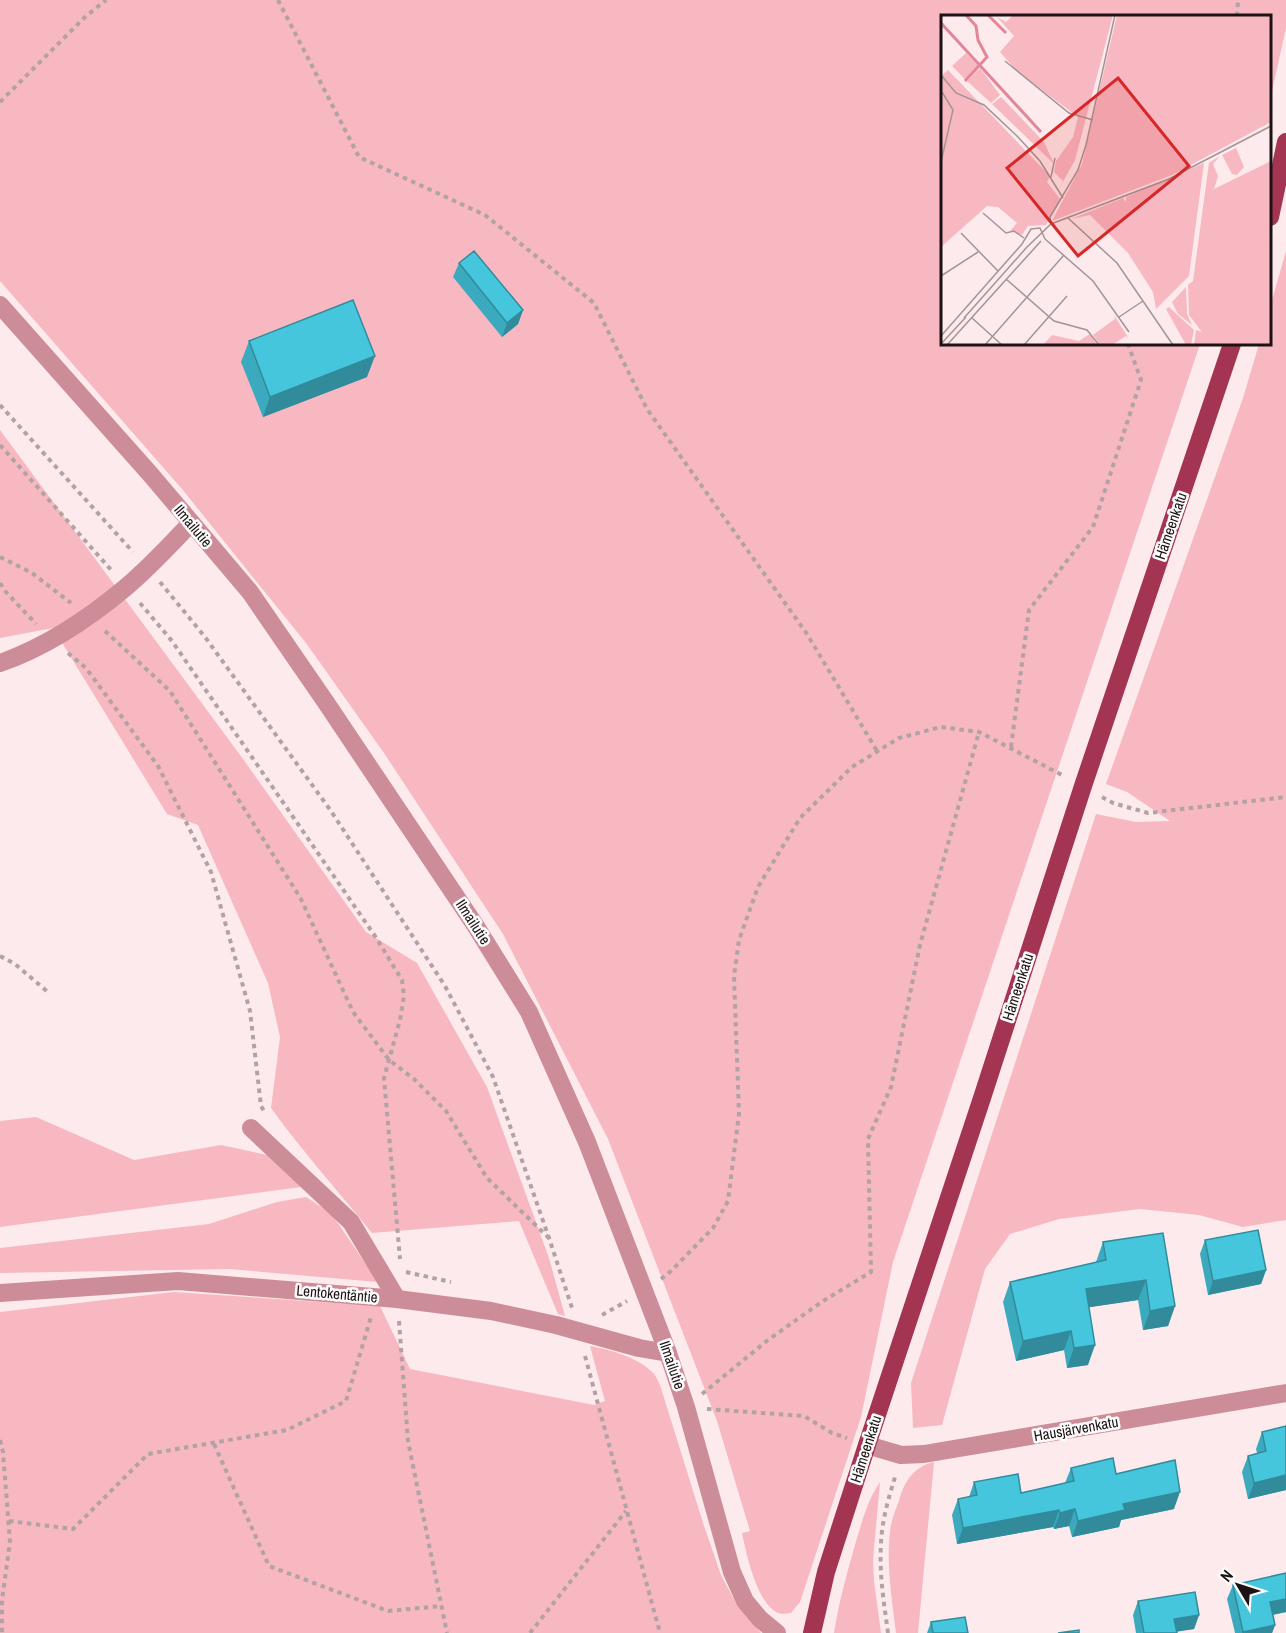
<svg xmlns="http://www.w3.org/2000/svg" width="1286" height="1633" font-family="'Archivo Narrow',sans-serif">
	<rect width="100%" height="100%" fill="#fdeaec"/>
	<!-- green -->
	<g fill="#f7b8c2">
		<path d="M 0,0 L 1286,0 L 1286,28 L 1270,100 L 1270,16 L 942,16 L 942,344 L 1200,344 L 893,1262 L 861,1417 L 800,1602 L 791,1613 C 785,1614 779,1615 773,1610 C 756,1597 746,1553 742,1533 L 750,1531 L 717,1421 L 608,1139 L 503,934 L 384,753 L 306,643 L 182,489 L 0,281 Z"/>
		<path d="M 1286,251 L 1286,1220 L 1243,1227 L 1199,1215 L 1140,1209 L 1059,1219 L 1010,1234 L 985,1269 L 942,1425 L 913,1428 L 911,1383 L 1096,814 L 1136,822 L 1170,821 L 1127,792 L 1106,784 L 1243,398 L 1259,344 L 1270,344 L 1270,307 Z"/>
		<path d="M 0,430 L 243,759 L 366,932 L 417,963 L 487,1087 L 549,1258 L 565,1316 L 558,1314 L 519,1221 L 372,1233 C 338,1191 302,1151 271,1108 L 280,1037 L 268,983 L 198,825 L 167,814 L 53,628 L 0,638 Z"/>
		<path d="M 36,1117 L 134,1160 L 221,1145 L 267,1155 L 301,1187 L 0,1227 L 0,1121 Z"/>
		<path d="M 306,1197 L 331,1213 L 378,1282 L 229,1269 L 0,1273 L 0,1248 L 209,1224 L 277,1202 Z"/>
		<path d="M 174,1292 L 380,1306 L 410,1369 L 594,1405 L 605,1401 L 590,1346 C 611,1350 637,1357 652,1372 C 656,1375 658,1381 660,1385 L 704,1526 L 721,1575 L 736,1603 L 761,1633 L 0,1633 L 0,1312 Z"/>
		<path d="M 934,1462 L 918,1633 L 896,1633 C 892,1600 886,1565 890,1532 C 891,1521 895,1511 899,1501 C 904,1482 913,1467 934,1462 Z"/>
		<path d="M 880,1482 L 873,1560 L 874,1581 L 881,1633 L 834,1633 C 839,1601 848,1569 857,1538 C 863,1519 868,1499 880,1482 Z"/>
	</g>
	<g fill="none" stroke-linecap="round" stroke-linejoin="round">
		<!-- path -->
		<g stroke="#b2a2a4" stroke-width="4" stroke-dasharray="4.5 4.5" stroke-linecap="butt">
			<path d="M 278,0 L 359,157 L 485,215 L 594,303 L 647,409 L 807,634 L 877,751"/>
			<path d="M 1237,16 L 1238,0"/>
			<path d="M 0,102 L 85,17 L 106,0"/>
			<path d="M 0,405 L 133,552"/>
			<path d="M 0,445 L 113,572"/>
			<path d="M 0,557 L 32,573 L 71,603"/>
			<path d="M 160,582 L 205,637 L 331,811 L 445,986 L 493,1077 L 549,1238 L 572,1308"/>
			<path d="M 0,583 L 6,592 L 36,624"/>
			<path d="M 140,603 L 172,641 L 375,936 L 402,980 L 404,996 L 400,1020 L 384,1078 L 400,1259"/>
			<path d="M 105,631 L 170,691 L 301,899 L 353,1012 L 389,1060 L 414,1079 L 446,1111 L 487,1178 L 549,1238"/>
			<path d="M 68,653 L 86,668 L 158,766 L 211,872 L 250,1011 L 261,1106 L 264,1111"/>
			<path d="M 1011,747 L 1029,610 L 1093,527 L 1141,380 L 1128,344"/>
			<path d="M 1102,797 L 1113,803 L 1148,813 L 1286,797"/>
			<path d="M 0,956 L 15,964 L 49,993"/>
			<path d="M 406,1272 L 451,1282"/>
			<path d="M 661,1279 L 671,1271 L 713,1228 L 728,1201 L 739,1114 L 734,976 L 739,940 L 758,887 L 800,818 L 852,767 L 899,738 L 941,727 L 979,732 L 1064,776"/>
			<path d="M 602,1315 L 627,1301"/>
			<path d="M 399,1321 L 408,1441 L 447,1633"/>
			<path d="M 585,1356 L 660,1633"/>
			<path d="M 702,1394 L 768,1340 L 823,1301 L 871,1272 L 868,1139 L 891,1087 L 920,945 L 979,732"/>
			<path d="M 707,1409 L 804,1416 L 832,1433 L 847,1438"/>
			<path d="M 0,1440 L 3,1452 L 10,1542 L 2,1600 L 2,1633"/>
			<path d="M 214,1444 L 269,1566 L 388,1611 L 442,1606"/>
			<path d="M 9,1521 L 73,1529 L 148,1454 L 287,1430 L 346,1401 L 371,1317"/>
			<path d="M 530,1633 L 626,1511"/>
			<path d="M 888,1633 C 884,1603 879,1574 881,1543 C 882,1520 889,1496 896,1474"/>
		</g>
		<!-- minor -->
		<g stroke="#cd8d98" stroke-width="18">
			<path d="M 0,305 L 151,475 L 250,592 L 327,704 L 475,925 L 529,1012 L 587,1142 L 668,1353 L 686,1407 L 732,1572 L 745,1601 L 760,1619 L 777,1633"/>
			<path d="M 0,663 C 46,647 88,619 125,588 C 149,568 170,545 191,523"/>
			<path d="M 251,1128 L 351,1222 L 397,1299"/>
			<path d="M 0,1293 L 178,1281 L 397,1299 L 491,1311 L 556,1325 L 639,1348 L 668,1353"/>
			<path d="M 867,1445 L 901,1455 L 924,1454 L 1286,1393"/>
		</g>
		<!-- major -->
		<g stroke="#a33452" stroke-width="18">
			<path d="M 1270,217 L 1286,142"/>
			<path d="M 812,1633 L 826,1572 L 867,1445 L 982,1098 L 1083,786 L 1232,344"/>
		</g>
	</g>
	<!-- wall -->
	<g fill="#3caabe">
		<path d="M 459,263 L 523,310 L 518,324 L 502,337 L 453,277 Z"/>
		<path d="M 249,341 L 367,377 L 263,417 L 241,362 Z"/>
		<path d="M 1205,1240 L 1266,1270 L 1261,1284 L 1208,1295 L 1200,1254 Z"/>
		<path d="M 1103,1242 L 1175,1306 L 1168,1326 L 1143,1330 L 1138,1300 L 1089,1307 L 1088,1365 L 1067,1368 L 1064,1350 L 1016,1361 L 1003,1302 L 1010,1282 L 1096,1262 Z"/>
		<path d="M 1286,1426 L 1286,1490 L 1248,1499 L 1242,1472 L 1248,1456 L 1257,1453 L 1256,1449 L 1262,1432 Z"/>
		<path d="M 1071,1468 L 1116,1474 L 1174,1509 L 1121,1520 L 1119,1527 L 1072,1537 L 1069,1526 L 1054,1529 L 1053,1527 L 957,1544 L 952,1515 L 958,1499 L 969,1497 L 974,1482 L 1021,1493 L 1065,1483 Z"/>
		<path d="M 1286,1573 L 1286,1612 L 1273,1615 L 1275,1625 L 1272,1633 L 1235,1633 L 1227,1599 L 1233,1585 Z"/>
		<path d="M 1138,1601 L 1199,1615 L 1194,1629 L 1176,1631 L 1177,1633 L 1136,1633 L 1133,1615 Z"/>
		<path d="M 931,1622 L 968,1633 L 927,1633 Z"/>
	</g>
	<!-- shaded-wall -->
	<g fill="#318b9b">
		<path d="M 523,310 L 518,324 L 502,337 L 507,323 Z"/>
		<path d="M 375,356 L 367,377 L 263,417 L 270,397 Z"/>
		<path d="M 1266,1270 L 1261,1284 L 1208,1295 L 1213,1281 Z"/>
		<path d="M 1146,1280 L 1138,1300 L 1078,1309 L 1086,1289 Z"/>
		<path d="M 1175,1306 L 1168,1326 L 1143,1330 L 1150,1311 Z"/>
		<path d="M 1071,1331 L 1064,1350 L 1016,1361 L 1023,1341 Z"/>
		<path d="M 1095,1345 L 1088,1365 L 1067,1368 L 1074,1348 Z"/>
		<path d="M 1286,1475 L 1286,1490 L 1248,1499 L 1254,1483 Z"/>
		<path d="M 1180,1492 L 1174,1509 L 1121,1520 L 1119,1527 L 1072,1537 L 1078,1521 L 1123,1504 Z"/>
		<path d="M 1075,1509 L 1069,1526 L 1054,1529 L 1060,1513 Z"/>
		<path d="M 1059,1510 L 1053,1527 L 957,1544 L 963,1528 Z"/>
		<path d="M 1286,1599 L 1286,1612 L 1265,1616 L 1270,1602 Z"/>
		<path d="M 1199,1615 L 1194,1629 L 1169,1633 L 1174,1619 Z"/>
		<path d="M 1275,1625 L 1272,1633 L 1242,1633 L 1243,1632 Z"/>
	</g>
	<!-- building -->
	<g fill="#46c6dd" stroke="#318b9b" stroke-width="1.5">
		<path d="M 474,251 L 523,310 L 507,323 L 459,263 Z"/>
		<path d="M 353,300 L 375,356 L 270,397 L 249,341 Z"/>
		<path d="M 1258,1230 L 1266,1270 L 1213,1281 L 1205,1240 Z"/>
		<path d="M 1163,1233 L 1175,1306 L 1150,1311 L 1146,1280 L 1086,1289 L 1095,1345 L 1074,1348 L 1071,1331 L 1023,1341 L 1010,1282 L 1106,1260 L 1103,1242 Z"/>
		<path d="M 1286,1426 L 1286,1475 L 1254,1483 L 1248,1456 L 1266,1451 L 1262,1432 Z"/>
		<path d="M 1113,1458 L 1116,1474 L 1175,1460 L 1180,1492 L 1123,1504 L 1125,1510 L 1078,1521 L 1075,1509 L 1060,1513 L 1059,1510 L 963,1528 L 958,1499 L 977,1495 L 974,1482 L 1018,1474 L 1021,1493 L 1074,1481 L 1071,1468 Z"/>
		<path d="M 1286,1573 L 1286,1599 L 1270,1602 L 1275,1625 L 1243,1632 L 1233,1585 Z"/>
		<path d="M 1195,1592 L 1199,1615 L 1174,1619 L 1177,1633 L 1144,1633 L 1138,1601 Z"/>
		<path d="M 965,1617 L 968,1633 L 933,1633 L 931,1622 Z"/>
		<path d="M 1079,1630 L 1079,1633 L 1058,1633 Z"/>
	</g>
	<g text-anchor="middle" stroke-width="5" stroke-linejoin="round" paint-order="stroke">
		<!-- street labels -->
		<g font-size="15" fill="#1c1214" stroke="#fcfcfc">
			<text transform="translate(193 526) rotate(50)" y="5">Ilmailutie</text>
			<text transform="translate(1171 526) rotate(-71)" y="5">Hämeenkatu</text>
			<text transform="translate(473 922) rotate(57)" y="5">Ilmailutie</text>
			<text transform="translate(1018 987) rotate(-72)" y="5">Hämeenkatu</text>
			<text transform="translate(337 1294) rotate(5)" y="5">Lentokentäntie</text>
			<text transform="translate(672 1365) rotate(71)" y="5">Ilmailutie</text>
			<text transform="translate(1076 1429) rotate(-10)" y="5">Hausjärvenkatu</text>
			<text transform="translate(866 1449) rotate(-72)" y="5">Hämeenkatu</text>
		</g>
	</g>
	<!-- overview -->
	<g transform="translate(941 15)">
		<rect width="330" height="330" fill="#fdeaec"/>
		<path d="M 72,0 L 172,0 L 134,145 L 118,174 L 122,166 L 113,157 L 115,146 L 132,122 L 137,102 L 77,57 L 59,37 L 73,21 L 56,2 L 65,7 ZM 176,0 L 330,0 L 330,107 L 231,160 L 111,206 L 141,149 ZM 25,38 L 38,52 L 25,65 L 11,51 ZM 39,53 L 59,80 L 50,88 L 26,66 ZM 7,55 L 109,161 L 106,167 L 119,184 L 105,210 L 87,211 L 81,220 L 69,216 L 76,208 L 57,192 L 46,191 L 0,232 L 0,61 ZM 60,82 L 103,127 L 113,149 L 51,89 ZM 295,133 L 303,152 L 296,160 L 291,159 L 281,140 ZM 279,141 L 272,149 L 277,161 L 273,174 L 330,146 L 330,330 L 253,330 L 255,315 L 261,317 L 248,300 L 247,270 L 252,266 L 268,148 ZM 263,148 L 248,261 L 215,294 L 212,277 L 187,238 L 149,200 L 130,204 L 182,183 L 185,187 L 185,182 ZM 245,272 L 246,299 L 251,310 L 237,299 L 231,287 ZM 228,292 L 253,315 L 250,330 L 245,330 L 225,294 ZM 173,300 L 188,324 L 185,321 L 171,330 L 159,330 L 152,320 L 174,304 ZM 149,319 L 156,330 L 102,330 L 111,320 L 138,326 Z" fill="#f7b8c2"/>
		<path fill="none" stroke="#e28698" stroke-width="3" d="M 47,0 L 65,18M 0,8 L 100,117M 24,66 L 46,42 L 37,25 L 35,11 L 25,0"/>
		<path fill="none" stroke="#a39496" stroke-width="1.5" d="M 64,46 L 128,98 L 152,105M 0,60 L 15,78 L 43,90 L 76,121 L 99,146 L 122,183M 0,147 L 12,95 L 1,77M 110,162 L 114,143M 42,198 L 65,218 L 73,216 L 83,223M 127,203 L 176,248 L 232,330M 110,209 L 109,202 L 137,155 L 145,130 L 174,0M 20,218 L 57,256M 104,224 L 152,266 L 188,317M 85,233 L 110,209 L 228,164 L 330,111M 0,261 L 37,237M 65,264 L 113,306 L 146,315 L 158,330M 178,302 L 202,286M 23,303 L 86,232M 31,303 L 61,330M 0,321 L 81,229 L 90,214 L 99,213 L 104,224M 0,329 L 25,302M 6,330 L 100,226M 44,330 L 123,240M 83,330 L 126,281"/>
		<path fill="#d62828" fill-opacity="0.15" stroke="#d62828" stroke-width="3" d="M 177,63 L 248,151 L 137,241 L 66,153 Z"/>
		<rect width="330" height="330" fill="none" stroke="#1c1214" stroke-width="3"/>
	</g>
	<!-- north arrow -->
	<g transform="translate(1238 1585) rotate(309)" stroke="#fcfcfc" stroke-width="4.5" paint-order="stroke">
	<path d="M0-4.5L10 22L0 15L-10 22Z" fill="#1c1214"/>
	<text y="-9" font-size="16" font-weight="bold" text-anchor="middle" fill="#1c1214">N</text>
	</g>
</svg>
